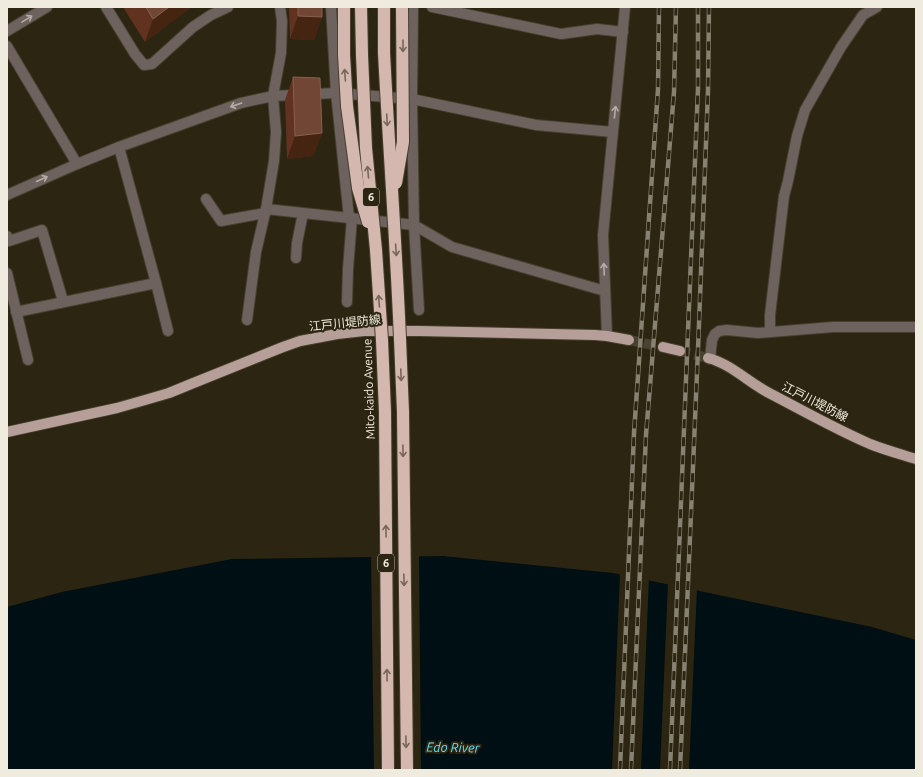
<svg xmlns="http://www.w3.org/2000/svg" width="923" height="777" font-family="Ubuntu,'Noto Sans JP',sans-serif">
	<rect width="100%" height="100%" fill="#2b2511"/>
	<!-- water -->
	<path fill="#000f13" d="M 443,556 L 613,573 L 872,627 L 916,640 L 916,770 L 7,770 L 7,607 L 62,592 L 232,559 Z"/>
	<!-- pier -->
	<g fill="#2b2511">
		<path d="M 371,555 L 419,555 L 421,770 L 374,770 Z"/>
		<path d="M 620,573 L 649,578 L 641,770 L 612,770 Z"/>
		<path d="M 668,582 L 697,588 L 689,770 L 660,770 Z"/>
	</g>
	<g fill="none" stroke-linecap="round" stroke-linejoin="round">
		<!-- major-tunnel -->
		<g stroke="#484330" stroke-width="10" stroke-dasharray="10 5" stroke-linecap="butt">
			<path d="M 629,340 L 663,347"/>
			<path d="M 680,351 L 708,358"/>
		</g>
		<defs>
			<g id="minor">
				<path d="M 106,7 L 135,54 L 144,65 L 152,64 L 193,27 L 211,15 L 228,7"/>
				<path d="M 280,7 L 282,21 L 281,53 L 273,96 L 276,132 L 274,161 L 266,209 L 414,225 L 452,247 L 605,291"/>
				<path d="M 331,7 L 336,93 L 349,218"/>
				<path d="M 413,7 L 412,99 L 414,225 L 419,310"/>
				<path d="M 432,7 L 561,34 L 597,29 L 623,32"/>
				<path d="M 7,31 L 47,7"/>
				<path d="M 7,46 L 77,164"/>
				<path d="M 7,195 L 77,164 L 119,147 L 241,103 L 273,96 L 336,93 L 412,99 L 536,125 L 613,132"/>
				<path d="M 206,199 L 221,221 L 265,213"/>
				<path d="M 7,236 L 9,241 L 42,230 L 63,301"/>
				<path d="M 296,258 L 297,243 L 303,213"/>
				<path d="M 7,273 L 28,360"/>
				<path d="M 156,283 L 168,331"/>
				<path d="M 347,302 L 348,269 L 352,218"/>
				<path d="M 16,312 L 156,283 L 119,147"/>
				<path d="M 247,320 L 256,252 L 266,209"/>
				<path d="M 770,332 L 770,315 L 784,196 L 788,181 L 797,136 L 805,110 L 841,47 L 863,15 L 877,7"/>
				<path d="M 607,336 L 603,235 L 625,7"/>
				<path d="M 710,359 L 712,340 L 715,334 L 719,331 L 727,330 L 758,333 L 833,327 L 916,327"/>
			</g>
			<g id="major">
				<path d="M 663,347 L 680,351"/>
				<path d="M 708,358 C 731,364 748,382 769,393 C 802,410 835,429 870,444 C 885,450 900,454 916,459"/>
				<path d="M 7,432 L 117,408 L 145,400 L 169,393 L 191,384 L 283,347 L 300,341 L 337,334 L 364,331 L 420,331 L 595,335 L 607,336 L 629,340"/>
			</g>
			<g id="highway">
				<path d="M 361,7 L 362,55"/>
				<path d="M 384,7 L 384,53"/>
				<path d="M 400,339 L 403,412 L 407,770"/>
				<path d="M 382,340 L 385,412 L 388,770"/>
			</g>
		</defs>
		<!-- minor casing -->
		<use href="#minor" stroke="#46412e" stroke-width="12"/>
		<!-- major casing -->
		<use href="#major" stroke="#46412e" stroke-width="12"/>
		<!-- highway casing -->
		<use href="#highway" stroke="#46412e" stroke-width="14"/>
		<!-- minor -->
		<use href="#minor" stroke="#6e625f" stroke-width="10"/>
		<!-- major -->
		<use href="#major" stroke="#b79f99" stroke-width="10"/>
		<!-- highway -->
		<use href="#highway" stroke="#d4b7af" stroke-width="12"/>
		<defs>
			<g id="rail">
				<path d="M 620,770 L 634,433 L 658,89 L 659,7"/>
				<path d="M 631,770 L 646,435 L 674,92 L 676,7"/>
				<path d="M 670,770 L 698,88 L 698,7"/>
				<path d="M 680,770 L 698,350 L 708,91 L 709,7"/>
			</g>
		</defs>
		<!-- rail casing -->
		<use href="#rail" stroke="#868170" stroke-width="4.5"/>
		<!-- rail -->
		<use href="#rail" stroke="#2b2511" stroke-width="3" stroke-dasharray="9" stroke-linecap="butt"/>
		<defs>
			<g id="highway-bridge">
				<path d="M 344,7 L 344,55 L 347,106 L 358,188 L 368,222"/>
				<path d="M 384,53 C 389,148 396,243 400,339"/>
				<path d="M 362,55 L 366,148 L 376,250 L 382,340"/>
				<path d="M 396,183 L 403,142 L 402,7"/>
			</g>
		</defs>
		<!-- highway-bridge casing -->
		<use href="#highway-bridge" stroke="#46412e" stroke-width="14" stroke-linecap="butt"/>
		<!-- highway-bridge -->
		<use href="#highway-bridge" stroke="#d4b7af" stroke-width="12"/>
	</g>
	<!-- wall -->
	<g fill="#623220">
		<path d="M 123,7 L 191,7 L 190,8 L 145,42 Z"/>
		<path d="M 289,7 L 322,7 L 322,17 L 314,40 L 290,39 Z"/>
		<path d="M 293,77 L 322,133 L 313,156 L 287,159 L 285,100 Z"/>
	</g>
	<!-- shaded-wall -->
	<g fill="#452412">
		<path d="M 169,7 L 191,7 L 190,8 L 145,42 L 153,19 Z"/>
		<path d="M 298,16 L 322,17 L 314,40 L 290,39 Z"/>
		<path d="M 322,133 L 313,156 L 287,159 L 295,136 Z"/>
	</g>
	<!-- building -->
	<g fill="#714635" stroke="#856050">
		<path d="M 146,7 L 169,7 L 153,19 Z"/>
		<path d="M 298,7 L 322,7 L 322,17 L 298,16 Z"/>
		<path d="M 293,77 L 320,78 L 322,133 L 295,136 Z"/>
	</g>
	<!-- one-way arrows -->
	<defs><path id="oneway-shaft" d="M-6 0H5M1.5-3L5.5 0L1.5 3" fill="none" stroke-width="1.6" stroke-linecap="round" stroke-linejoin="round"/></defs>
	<g stroke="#b5ada5">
		<use href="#oneway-shaft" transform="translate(27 19) rotate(-31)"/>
		<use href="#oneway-shaft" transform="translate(236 105) rotate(161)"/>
		<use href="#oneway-shaft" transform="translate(615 112) rotate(-84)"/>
		<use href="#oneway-shaft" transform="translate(42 179) rotate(-24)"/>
		<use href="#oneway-shaft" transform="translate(604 269) rotate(-92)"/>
	</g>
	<g stroke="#776758">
		<use href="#oneway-shaft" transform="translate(403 46) rotate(90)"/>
		<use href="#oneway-shaft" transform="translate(345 75) rotate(-94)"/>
		<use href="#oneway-shaft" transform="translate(387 120) rotate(87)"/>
		<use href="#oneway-shaft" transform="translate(368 172) rotate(-95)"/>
		<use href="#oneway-shaft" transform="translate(396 250) rotate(86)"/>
		<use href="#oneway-shaft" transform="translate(379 301) rotate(-94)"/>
		<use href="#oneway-shaft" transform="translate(401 375) rotate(88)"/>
		<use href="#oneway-shaft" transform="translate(403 451) rotate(89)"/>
		<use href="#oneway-shaft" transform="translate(386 531) rotate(-91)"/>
		<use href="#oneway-shaft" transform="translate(404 580) rotate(89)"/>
		<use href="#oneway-shaft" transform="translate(387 675) rotate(-91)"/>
		<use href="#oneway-shaft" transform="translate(406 742) rotate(89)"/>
	</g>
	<g text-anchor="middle" stroke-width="4" stroke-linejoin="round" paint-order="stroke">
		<!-- shield labels -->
		<g fill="#2b2511" stroke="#b4b0a1" stroke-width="1">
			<rect x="363" y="188" width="16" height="18" rx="3"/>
			<rect x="378" y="554" width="16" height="18" rx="3"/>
		</g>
		<g font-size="11" font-weight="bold" fill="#efebdf">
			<text x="371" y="201">6</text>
			<text x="386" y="567">6</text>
		</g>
		<!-- street labels -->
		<g font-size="12" fill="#efebdf" stroke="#2b2511">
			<text transform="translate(345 323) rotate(-6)" y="4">江戸川堤防線</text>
			<text transform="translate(369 389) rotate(-92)" y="4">Mito-kaido Avenue</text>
			<text transform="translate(815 402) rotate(27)" y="4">江戸川堤防線</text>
		</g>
		<!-- water labels -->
		<g font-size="13" font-style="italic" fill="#66dff1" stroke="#2b2511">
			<text transform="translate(453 747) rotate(1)" y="5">Edo River</text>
		</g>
	</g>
	<!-- border -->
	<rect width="923" height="777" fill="none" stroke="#efebdf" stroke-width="16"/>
</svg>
